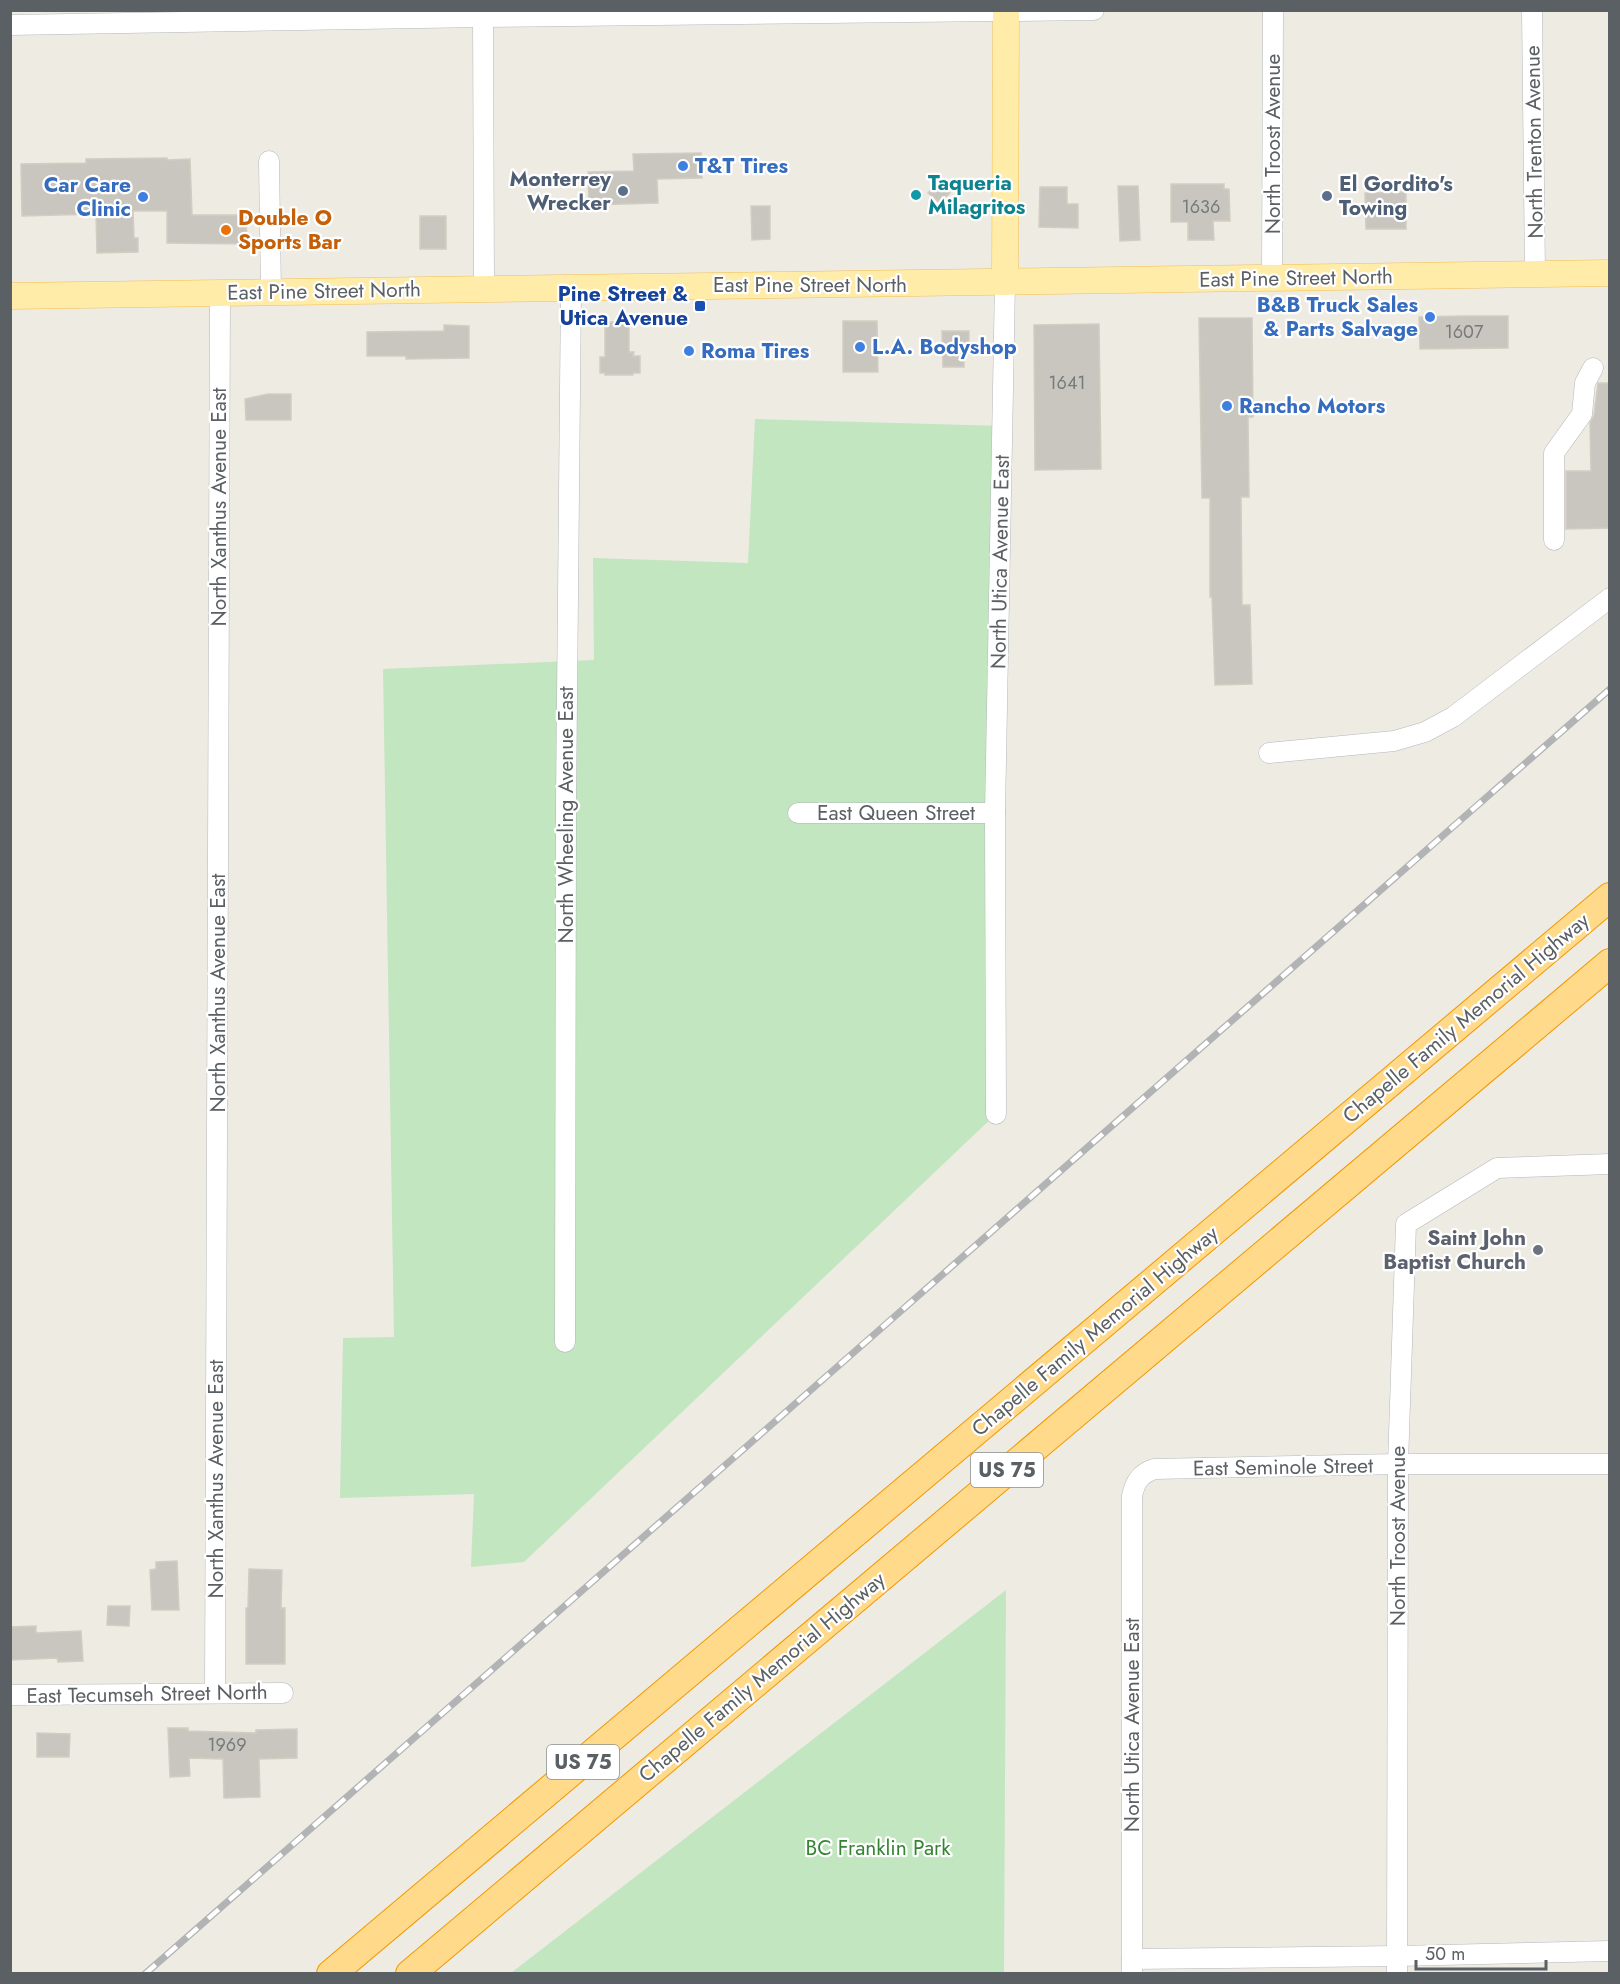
<svg xmlns="http://www.w3.org/2000/svg" width="1620" height="1984" font-family="Jost,sans-serif">
	<rect width="100%" height="100%" fill="#eeebe3"/>
	<!-- green -->
	<g fill="#c2e6bf">
		<path d="M 755,419 L 1003,426 L 996,1114 L 524,1562 L 471,1567 L 474,1494 L 340,1498 L 343,1338 L 394,1337 L 383,669 L 594,660 L 593,558 L 748,563 Z"/>
		<path d="M 1006,1590 L 1004,1973 L 511,1973 Z"/>
	</g>
	<!-- building -->
	<g fill="#c9c6c0" stroke="#d3cdc1" stroke-width="1.5">
		<path d="M 701,153 L 702,178 L 657,179 L 658,203 L 589,205 L 588,172 L 634,171 L 633,154 Z"/>
		<path d="M 167,158 L 167,160 L 190,159 L 192,215 L 246,215 L 247,244 L 167,243 L 167,211 L 133,211 L 134,238 L 138,238 L 138,252 L 97,253 L 96,214 L 22,216 L 21,164 L 86,163 L 86,159 Z"/>
		<path d="M 938,182 L 950,193 L 940,203 L 928,193 Z"/>
		<path d="M 1171,184 L 1224,184 L 1224,189 L 1229,189 L 1230,221 L 1213,221 L 1214,240 L 1188,240 L 1188,222 L 1171,222 Z"/>
		<path d="M 1118,186 L 1138,186 L 1140,240 L 1120,241 Z"/>
		<path d="M 1040,187 L 1067,187 L 1067,204 L 1078,204 L 1078,228 L 1039,227 Z"/>
		<path d="M 1406,192 L 1406,229 L 1366,229 L 1365,193 Z"/>
		<path d="M 751,206 L 770,206 L 770,239 L 752,240 Z"/>
		<rect x="420" y="216" width="26" height="33"/>
		<path d="M 1463,316 L 1508,316 L 1508,348 L 1420,349 L 1419,317 Z"/>
		<path d="M 1199,318 L 1252,318 L 1253,417 L 1248,417 L 1249,497 L 1241,497 L 1242,605 L 1250,605 L 1252,684 L 1215,685 L 1212,597 L 1210,597 L 1210,498 L 1202,498 Z"/>
		<path d="M 843,321 L 877,321 L 878,372 L 843,372 Z"/>
		<path d="M 605,322 L 629,322 L 629,352 L 634,352 L 633,356 L 640,356 L 640,373 L 633,373 L 633,375 L 605,375 L 605,373 L 600,373 L 600,357 L 605,357 Z"/>
		<path d="M 1099,324 L 1101,469 L 1035,470 L 1034,325 Z"/>
		<path d="M 444,325 L 469,326 L 469,358 L 406,359 L 406,356 L 367,356 L 367,332 L 444,331 Z"/>
		<path d="M 942,331 L 969,331 L 969,346 L 964,346 L 964,367 L 943,367 Z"/>
		<path d="M 1598,383 L 1610,383 L 1610,528 L 1566,529 L 1566,471 L 1591,471 L 1590,423 L 1594,415 Z"/>
		<path d="M 268,394 L 291,394 L 291,420 L 246,420 L 245,399 Z"/>
		<path d="M 177,1561 L 179,1610 L 152,1610 L 150,1570 L 156,1569 L 156,1562 Z"/>
		<path d="M 249,1569 L 282,1570 L 281,1608 L 285,1608 L 285,1664 L 246,1664 L 246,1608 L 248,1608 Z"/>
		<path d="M 108,1606 L 130,1606 L 129,1626 L 107,1625 Z"/>
		<path d="M 36,1626 L 36,1633 L 81,1631 L 83,1661 L 58,1662 L 57,1658 L 10,1660 L 10,1627 Z"/>
		<path d="M 168,1728 L 188,1728 L 188,1731 L 256,1733 L 256,1730 L 297,1729 L 297,1758 L 259,1759 L 260,1797 L 224,1798 L 223,1759 L 189,1758 L 190,1776 L 170,1777 Z"/>
		<path d="M 37,1733 L 70,1734 L 69,1757 L 37,1757 Z"/>
	</g>
	<g fill="none" stroke-linecap="round" stroke-linejoin="round">
		<defs>
			<g id="minor">
				<path d="M 483,10 L 484,288"/>
				<path d="M 1532,10 L 1535,274"/>
				<path d="M 10,25 L 483,17 L 1094,10"/>
				<path d="M 269,161 L 271,292"/>
				<path d="M 1272,278 L 1273,10"/>
				<path d="M 1554,540 L 1554,453 L 1582,414 L 1585,383 L 1593,368"/>
				<path d="M 1269,753 L 1394,741 L 1425,732 L 1453,717 L 1610,598"/>
				<path d="M 798,813 L 995,813"/>
				<path d="M 996,1114 L 995,813 L 1005,282"/>
				<path d="M 565,1342 L 566,802 L 571,288"/>
				<path d="M 215,1693 L 220,293"/>
				<path d="M 10,1695 L 283,1693"/>
				<path d="M 1132,1959 L 1398,1956 L 1610,1951"/>
				<path d="M 1132,1974 L 1132,1496 C 1135,1482 1140,1474 1154,1469 L 1398,1464 L 1610,1464"/>
				<path d="M 1397,1974 L 1398,1464 L 1406,1224 L 1497,1168 L 1610,1164"/>
			</g>
			<g id="major">
				<path d="M 1005,282 L 1006,10"/>
				<path d="M 10,296 L 1610,273"/>
			</g>
			<g id="highway">
				<path d="M 331,1974 L 1610,897"/>
				<path d="M 410,1974 L 1610,963"/>
			</g>
		</defs>
		<!-- minor casing -->
		<use href="#minor" stroke="#b4b7bb" stroke-width="21"/>
		<!-- major casing -->
		<use href="#major" stroke="#f3be57" stroke-width="27"/>
		<!-- highway casing -->
		<use href="#highway" stroke="#f29800" stroke-width="30"/>
		<!-- minor -->
		<use href="#minor" stroke="#fff" stroke-width="20"/>
		<!-- major -->
		<use href="#major" stroke="#ffeca8" stroke-width="26"/>
		<!-- highway -->
		<use href="#highway" stroke="#feda8a" stroke-width="28"/>
		<defs>
			<path id="rail" d="M 145,1974 L 1610,689"/>
		</defs>
		<!-- rail casing -->
		<use href="#rail" stroke="#b2b3b4" stroke-width="7"/>
		<!-- rail -->
		<use href="#rail" stroke="#fff" stroke-width="4.5" stroke-dasharray="14" stroke-linecap="butt"/>
	</g>
	<!-- markers -->
	<g fill="#3f7fe0" stroke="#fff" stroke-width="2">
		<circle cx="683" cy="166" r="6"/>
		<circle cx="143" cy="197" r="6"/>
		<circle cx="1430" cy="317" r="6"/>
		<circle cx="860" cy="347" r="6"/>
		<circle cx="689" cy="351" r="6"/>
		<circle cx="1227" cy="406" r="6"/>
	</g>
	<g fill="#5c6f8a" stroke="#fff" stroke-width="2">
		<circle cx="623" cy="191" r="6"/>
		<circle cx="1327" cy="196" r="6"/>
	</g>
	<circle fill="#0f9aa8" stroke="#fff" stroke-width="2" cx="916" cy="195" r="6"/>
	<circle fill="#e8710a" stroke="#fff" stroke-width="2" cx="226" cy="230" r="6"/>
	<rect fill="#1a4fb4" stroke="#fff" stroke-width="2" x="694" y="300" width="12" height="12" rx="3"/>
	<circle fill="#6b7280" stroke="#fff" stroke-width="2" cx="1538" cy="1250" r="6"/>
	<g text-anchor="middle" stroke-width="4.5" stroke-linejoin="round" paint-order="stroke">
		<!-- number labels -->
		<g font-size="18" fill="#767a7b">
			<text x="1201" y="213">1636</text>
			<text x="1464" y="338">1607</text>
			<text x="1067" y="389">1641</text>
			<text x="227" y="1751">1969</text>
		</g>
		<!-- shield labels -->
		<g fill="#fff" stroke="#8c9092" stroke-width="1.5">
			<rect x="971" y="1453" width="72" height="34" rx="4.5"/>
			<rect x="547" y="1745" width="72" height="34" rx="4.5"/>
		</g>
		<g font-size="20" font-weight="bold" fill="#5b6064">
			<text x="1007" y="1477">US 75</text>
			<text x="583" y="1769">US 75</text>
		</g>
		<!-- street labels -->
		<g font-size="21" fill="#5b6064" stroke="#fff">
			<text transform="translate(1534 142) rotate(-91)" y="7">North Trenton Avenue</text>
			<text transform="translate(1273 144) rotate(-90)" y="7">North Troost Avenue</text>
			<text transform="translate(1296 278) rotate(-1)" y="7">East Pine Street North</text>
			<text x="810" y="292">East Pine Street North</text>
			<text transform="translate(324 291) rotate(-1)" y="7">East Pine Street North</text>
			<text transform="translate(219 507) rotate(-90)" y="7">North Xanthus Avenue East</text>
			<text transform="translate(1000 562) rotate(-89)" y="7">North Utica Avenue East</text>
			<text x="896" y="820">East Queen Street</text>
			<text transform="translate(566 815) rotate(-90)" y="7">North Wheeling Avenue East</text>
			<text transform="translate(218 993) rotate(-90)" y="7">North Xanthus Avenue East</text>
			<text transform="translate(1466 1018) rotate(-40)" y="7">Chapelle Family Memorial Highway</text>
			<text transform="translate(1095 1331) rotate(-40)" y="7">Chapelle Family Memorial Highway</text>
			<text transform="translate(1283 1467) rotate(-1)" y="7">East Seminole Street</text>
			<text transform="translate(216 1479) rotate(-90)" y="7">North Xanthus Avenue East</text>
			<text transform="translate(1398 1536) rotate(-90)" y="7">North Troost Avenue</text>
			<text transform="translate(762 1677) rotate(-40)" y="7">Chapelle Family Memorial Highway</text>
			<text transform="translate(147 1694) rotate(-1)" y="7">East Tecumseh Street North</text>
			<text transform="translate(1132 1725) rotate(-90)" y="7">North Utica Avenue East</text>
		</g>
		<!-- shop labels -->
		<g font-size="21" font-weight="bold" fill="#366cbe" stroke="#fff" text-anchor="start">
			<text x="695" y="173">T&amp;T Tires</text>
			<text x="131" y="192" text-anchor="end">Car Care<tspan x="131" dy="24">Clinic</tspan></text>
			<text x="1418" y="312" text-anchor="end">B&amp;B Truck Sales<tspan x="1418" dy="24">&amp; Parts Salvage</tspan></text>
			<text x="872" y="354">L.A. Bodyshop</text>
			<text x="701" y="358">Roma Tires</text>
			<text x="1239" y="413">Rancho Motors</text>
		</g>
		<!-- service labels -->
		<g font-size="21" font-weight="bold" fill="#4e5e75" stroke="#fff" text-anchor="end">
			<text x="611" y="186">Monterrey<tspan x="611" dy="24">Wrecker</tspan></text>
			<text x="1339" y="191" text-anchor="start">El Gordito's<tspan x="1339" dy="24">Towing</tspan></text>
		</g>
		<!-- culture labels -->
		<g font-size="21" font-weight="bold" fill="#0d838f" stroke="#fff" text-anchor="start">
			<text x="928" y="190">Taqueria<tspan x="928" dy="24">Milagritos</tspan></text>
		</g>
		<!-- food labels -->
		<g font-size="21" font-weight="bold" fill="#c56008" stroke="#fff" text-anchor="start">
			<text x="238" y="225">Double O<tspan x="238" dy="24">Sports Bar</tspan></text>
		</g>
		<!-- transit labels -->
		<g font-size="21" font-weight="bold" fill="#164399" stroke="#fff" text-anchor="end">
			<text x="688" y="301">Pine Street &amp;<tspan x="688" dy="24">Utica Avenue</tspan></text>
		</g>
		<!-- worship labels -->
		<g font-size="21" font-weight="bold" fill="#5b616d" stroke="#fff" text-anchor="end">
			<text x="1526" y="1245">Saint John<tspan x="1526" dy="24">Baptist Church</tspan></text>
		</g>
		<!-- park labels -->
		<g font-size="21" fill="#348433" stroke="#fff">
			<text x="878" y="1855">BC Franklin Park</text>
		</g>
	</g>
	<!-- border -->
	<rect width="1620" height="1984" fill="none" stroke="#5b6064" stroke-width="24"/>
	<!-- scale -->
	<path d="M1416 1960v9h130v-9" fill="none" stroke="#5b6064" stroke-width="3"/>
	<text x="1425" y="1960" font-size="18" fill="#5b6064" stroke="#ffffff" stroke-width="4.5" paint-order="stroke">50 m</text>
</svg>
